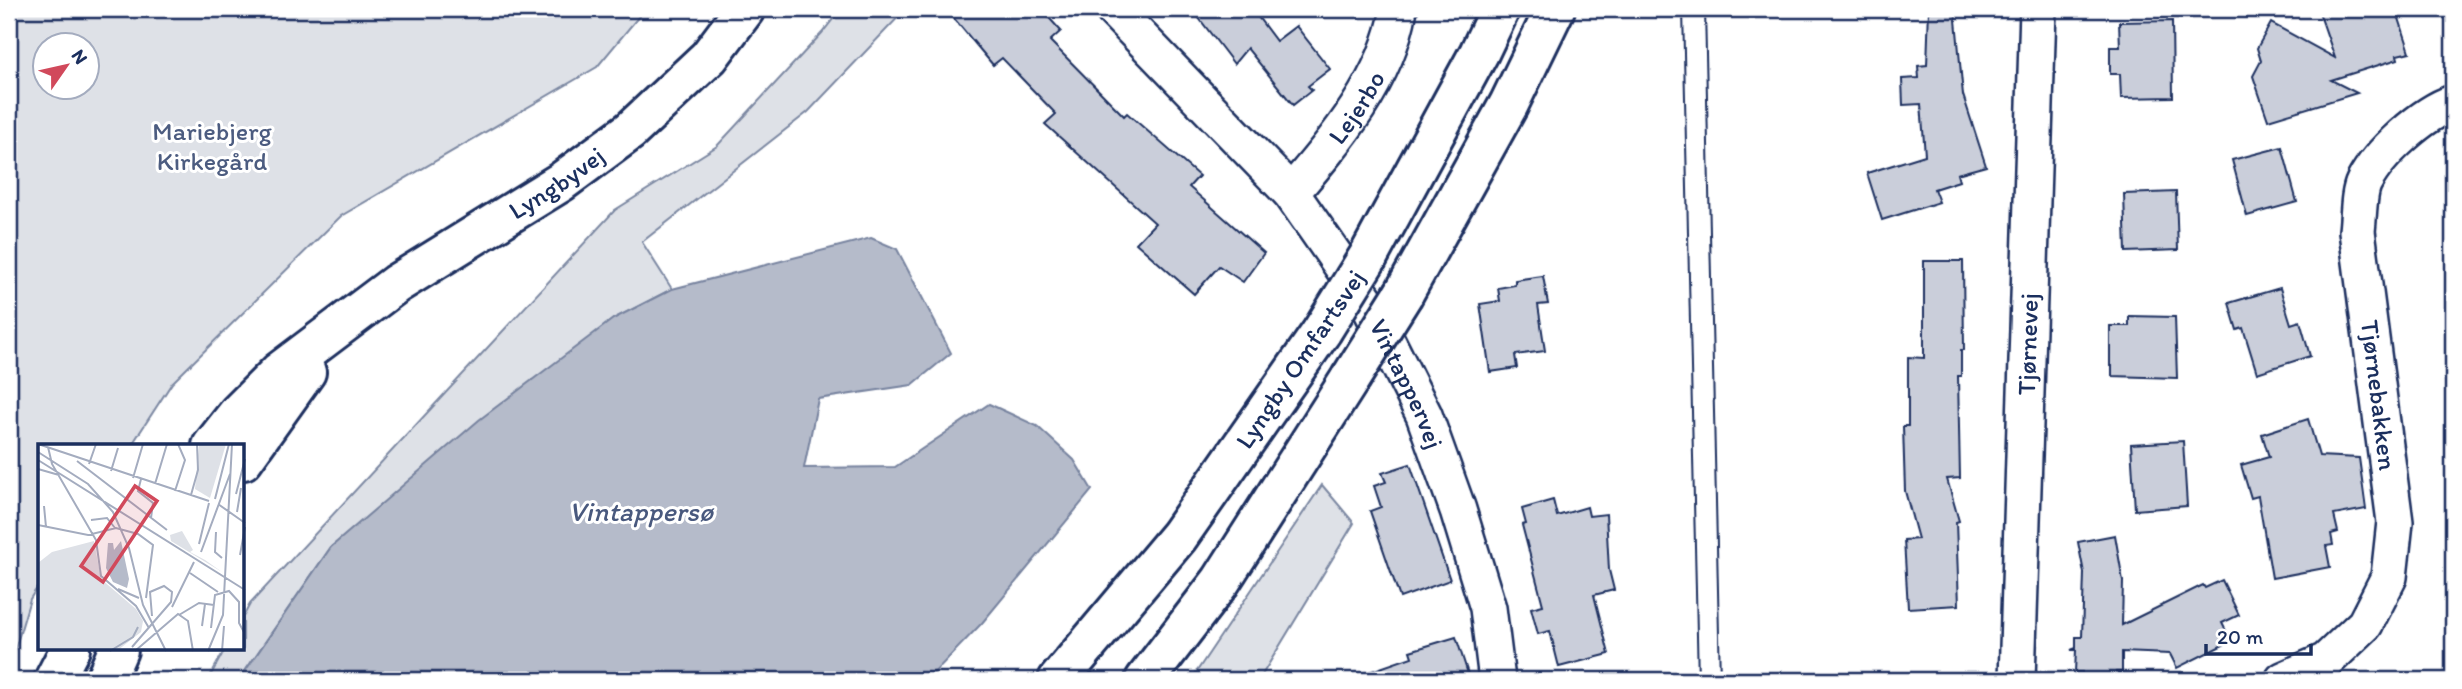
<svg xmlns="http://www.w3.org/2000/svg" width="2462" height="689" font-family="Itim,sans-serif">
	<rect width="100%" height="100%" fill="#fff"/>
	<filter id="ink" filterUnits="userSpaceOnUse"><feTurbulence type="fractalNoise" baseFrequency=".0143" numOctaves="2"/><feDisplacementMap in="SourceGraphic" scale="14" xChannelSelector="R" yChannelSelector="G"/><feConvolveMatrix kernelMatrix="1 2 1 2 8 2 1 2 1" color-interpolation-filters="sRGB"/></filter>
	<g filter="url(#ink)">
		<!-- green -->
		<g fill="#dee1e7" stroke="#7c88a2" stroke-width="2" fill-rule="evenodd">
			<path d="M 9,9 L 645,9 L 597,67 L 341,216 L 172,383 L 131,446 L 40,446 L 40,583 L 30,599 L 9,670 ZM 46,46 L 88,46 L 88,88 L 46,88 Z"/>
			<path d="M 841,9 L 906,9 L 808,112 L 642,242 L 672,289 L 613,319 L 331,547 L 239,680 L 208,680 L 225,649 L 243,649 L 243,617 L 250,604 L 615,210 L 717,146 L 822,33 Z"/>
			<path d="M 1322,485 L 1354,523 L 1259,680 L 1191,680 Z"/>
		</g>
		<!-- water -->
		<path fill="#b5bbca" stroke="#77839f" stroke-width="2" d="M 871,238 L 897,249 L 951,353 L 912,385 L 818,399 L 804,468 L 895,467 L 989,404 L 1037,426 L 1074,460 L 1092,490 L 982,623 L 927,680 L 239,680 L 331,547 L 479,420 L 613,319 L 672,289 Z"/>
		<!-- building -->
		<g fill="#caceda" stroke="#1b2f5e" stroke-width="2">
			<path d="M 946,9 L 1041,9 L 1061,31 L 1050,41 L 1124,116 L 1127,113 L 1199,176 L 1189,187 L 1264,253 L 1243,282 L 1219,266 L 1194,294 L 1136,243 L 1155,223 L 1045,124 L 1056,114 L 1002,58 L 993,65 Z"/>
			<path d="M 1192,9 L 1252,9 L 1276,41 L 1296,26 L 1330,69 L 1308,86 L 1312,90 L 1293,105 L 1247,48 L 1234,64 Z"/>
			<path d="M 1929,9 L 1955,9 L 1963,95 L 1986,166 L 1957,174 L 1959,181 L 1934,189 L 1939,202 L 1882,220 L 1867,173 L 1925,155 L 1921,104 L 1903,105 L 1902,79 L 1919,78 L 1918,66 L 1927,65 Z"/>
			<path d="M 2318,9 L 2396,9 L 2410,52 L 2397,55 L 2398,59 L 2331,80 L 2357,93 L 2268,120 L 2253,76 L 2261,61 L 2257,48 L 2271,23 L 2335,58 Z"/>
			<path d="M 2172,21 L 2173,97 L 2121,98 L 2120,74 L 2110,74 L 2110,47 L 2120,47 L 2119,22 Z"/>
			<path d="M 2282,147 L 2297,202 L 2247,216 L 2232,160 Z"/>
			<path d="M 2176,192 L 2178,250 L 2126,252 L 2124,194 Z"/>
			<path d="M 1924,261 L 1963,261 L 1964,350 L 1961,350 L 1961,376 L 1958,376 L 1960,478 L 1947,479 L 1959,521 L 1956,522 L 1959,605 L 1908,608 L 1904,540 L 1918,539 L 1905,491 L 1903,426 L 1908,426 L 1908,357 L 1924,358 Z"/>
			<path d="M 1543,276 L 1548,304 L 1538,305 L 1545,351 L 1515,355 L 1517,368 L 1490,372 L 1480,304 L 1500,301 L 1498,288 L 1515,285 L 1515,280 Z"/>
			<path d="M 2280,288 L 2291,324 L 2300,321 L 2310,356 L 2257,373 L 2243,328 L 2237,330 L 2229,303 Z"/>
			<path d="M 2129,316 L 2175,317 L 2177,378 L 2112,376 L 2112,366 L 2110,366 L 2110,326 L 2129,326 Z"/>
			<path d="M 2308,419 L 2319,456 L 2359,458 L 2366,509 L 2334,515 L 2338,532 L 2331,534 L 2333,545 L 2326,546 L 2330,567 L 2272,578 L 2258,496 L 2251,498 L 2241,465 L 2269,457 L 2262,434 Z"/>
			<path d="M 2183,441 L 2187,506 L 2135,510 L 2131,444 Z"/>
			<path d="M 1410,464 L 1450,580 L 1400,598 L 1370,511 L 1381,507 L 1374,486 L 1386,482 L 1382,473 Z"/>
			<path d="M 1553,500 L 1557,516 L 1587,507 L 1589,516 L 1606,514 L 1609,570 L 1614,590 L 1594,595 L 1609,654 L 1559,667 L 1550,631 L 1538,634 L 1531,608 L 1543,605 L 1522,525 L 1526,524 L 1522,509 Z"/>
			<path d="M 2115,535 L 2123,581 L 2122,625 L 2203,585 L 2205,588 L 2222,580 L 2239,615 L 2222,623 L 2231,641 L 2177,668 L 2170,654 L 2122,652 L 2122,672 L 2116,672 L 2116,680 L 2082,680 L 2082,672 L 2075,672 L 2076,650 L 2071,650 L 2076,648 L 2076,637 L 2082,637 L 2084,573 L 2078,542 Z"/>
			<path d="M 1456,637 L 1470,680 L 1360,680 L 1360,675 L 1412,657 L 1410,651 Z"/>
		</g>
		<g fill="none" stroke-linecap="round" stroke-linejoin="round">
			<defs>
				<g id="street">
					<path id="s1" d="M 1113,9 L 1291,193 L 1369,305 L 1424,415 L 1458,510 L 1488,608 L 1497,680"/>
					<path id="s2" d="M 1291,193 C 1337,139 1387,80 1399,9"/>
					<path id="s3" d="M 2017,680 L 2038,9"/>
					<path d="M 2283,680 L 2326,661 L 2365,624 L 2389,577 L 2395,522 L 2357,231 C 2359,216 2358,194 2364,182 C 2379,153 2423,113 2453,103"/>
				</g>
				<g id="secondary">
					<path id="s4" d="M 212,446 L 238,413 L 279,372 L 396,284 L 561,182 L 630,131 L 709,57 L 745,9"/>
					<path d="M 243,460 L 306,372"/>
					<path d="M 54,680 L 70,649"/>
					<path d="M 105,680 L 118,650"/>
				</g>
				<g id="highway">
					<path d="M 1368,257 L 1479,53 L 1500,9"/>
					<path d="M 1404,293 L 1509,104 L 1555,9"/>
					<path d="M 1058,680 L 1179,536 L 1322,331"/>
					<path d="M 1145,680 L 1221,581 L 1350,379"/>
				</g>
			</defs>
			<!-- street casing -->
			<use href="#street" stroke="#1b2f5e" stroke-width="40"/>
			<!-- secondary casing -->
			<use href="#secondary" stroke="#1b2f5e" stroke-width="44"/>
			<!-- highway casing -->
			<use href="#highway" stroke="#1b2f5e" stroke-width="44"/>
			<!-- street -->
			<use href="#street" stroke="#fff" stroke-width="35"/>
			<!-- secondary -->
			<use href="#secondary" stroke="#fff" stroke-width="38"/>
			<!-- highway -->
			<use href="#highway" stroke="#fff" stroke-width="38"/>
			<!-- tram -->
			<g stroke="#1b2f5e" stroke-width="2">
				<path d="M 1683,9 L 1698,680"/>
				<path d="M 1705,9 L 1720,680"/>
			</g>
			<defs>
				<g id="highway-bridge">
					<path d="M 1322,331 L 1368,257"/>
					<path d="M 1350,379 L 1404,293"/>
				</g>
			</defs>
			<!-- highway-bridge casing -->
			<use href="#highway-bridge" stroke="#1b2f5e" stroke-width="44" stroke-linecap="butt"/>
			<!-- highway-bridge -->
			<use href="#highway-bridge" stroke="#fff" stroke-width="38"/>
		</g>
	</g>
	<g text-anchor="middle" stroke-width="6" stroke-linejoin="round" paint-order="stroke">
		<!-- street labels -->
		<g font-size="26" fill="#1b2f5e" stroke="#fff">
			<text dy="9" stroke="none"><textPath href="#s2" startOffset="108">Lejerbo</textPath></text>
			<text dy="9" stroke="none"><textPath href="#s4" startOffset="436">Lyngbyvej</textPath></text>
			<text dy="9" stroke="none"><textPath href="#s3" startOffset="336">Tjørnevej</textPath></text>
			<text transform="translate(1300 359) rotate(-56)" y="9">Lyngby Omfartsvej</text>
			<text dy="9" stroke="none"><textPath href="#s1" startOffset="480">Vintappervej</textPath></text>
			<text transform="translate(2379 395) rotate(83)" y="9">Tjørnebakken</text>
		</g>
		<!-- park labels -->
		<g font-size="26" fill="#4c5c80" stroke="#fff">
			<text x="212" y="140">Mariebjerg<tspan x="212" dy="30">Kirkegård</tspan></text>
		</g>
		<!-- water labels -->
		<g font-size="28" font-style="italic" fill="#49597e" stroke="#fff">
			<text x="641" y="521">Vintappersø</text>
		</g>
	</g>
	<!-- overview -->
	<g transform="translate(38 444)">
		<rect width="206" height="206" fill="#fff"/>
		<path d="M 161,0 L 188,0 L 172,54 L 157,45 ZM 144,87 L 155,106 L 152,108 L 167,116 L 184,128 L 133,97 L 132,91 ZM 56,97 L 63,135 L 98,165 L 105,177 L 103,188 L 80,206 L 0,207 L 0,119 L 14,108 Z" fill="#dee1e7"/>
		<path d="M 83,97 L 91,135 L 89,144 L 75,138 L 68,124 L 70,99 L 75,99 L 76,106 Z" fill="#b5bbca"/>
		<path fill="none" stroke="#a4acbf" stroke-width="2" d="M 0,0 L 171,57M 10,3 L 14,20 L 58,96 L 63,132 L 98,162 L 111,184M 0,8 L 50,40 L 75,68 L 91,104 L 105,161 L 128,207M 0,16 L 207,146M 39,17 L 129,86M 51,20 L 58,0M 0,25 L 21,31M 73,27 L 80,4M 95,34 L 105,0M 103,35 L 100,47 L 115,59 L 113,74M 117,40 L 129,0M 137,47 L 147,16 L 140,0M 198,50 L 207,15M 153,51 L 160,26 L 159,0M 177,55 L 191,0M 180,60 L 207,79M 6,62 L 8,83M 199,68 L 203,44M 53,76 L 69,74 L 77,84M 0,81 L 50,91 L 78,84 L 100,90 L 115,101 L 108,154M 178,88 L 177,108 L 184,114M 161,100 L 171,59M 163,108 L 192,30M 202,111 L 207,83M 152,129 L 180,148M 80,145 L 101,154M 134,163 L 156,118M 141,171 L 161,159 L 176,161M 164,182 L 167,160M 173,184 L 177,151 L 191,147 L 201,158 L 201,179 L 207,190M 94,203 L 133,158 L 134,148 L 126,142 L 112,148 L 114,172M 72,207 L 95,193 L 100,183M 97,207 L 140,170 L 150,177 L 155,207M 170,207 L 185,171 L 194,0M 184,207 L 186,182"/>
		<path fill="#d1495b" fill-opacity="0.15" stroke="#d1495b" stroke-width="3.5" d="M 97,42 L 119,57 L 65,138 L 43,122 Z"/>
		<rect width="206" height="206" fill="none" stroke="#1b2f5e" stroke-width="3.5"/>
	</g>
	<!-- margin -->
	<rect width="2462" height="689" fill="none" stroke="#fff" stroke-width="35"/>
	<rect x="18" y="18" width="2427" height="654" fill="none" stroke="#1b2f5e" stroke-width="2.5" filter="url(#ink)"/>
	<!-- north arrow -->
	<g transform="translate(66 66) rotate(56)"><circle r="33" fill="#ffffff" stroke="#a4acbf" stroke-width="2"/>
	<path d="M0-5L12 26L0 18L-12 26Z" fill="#d1495b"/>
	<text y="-10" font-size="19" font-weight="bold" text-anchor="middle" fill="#1b2f5e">N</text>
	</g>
	<!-- scale -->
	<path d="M2206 644v10h105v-10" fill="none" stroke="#1b2f5e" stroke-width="3.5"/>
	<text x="2217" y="644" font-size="21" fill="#1b2f5e" stroke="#ffffff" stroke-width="5" paint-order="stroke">20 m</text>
</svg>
